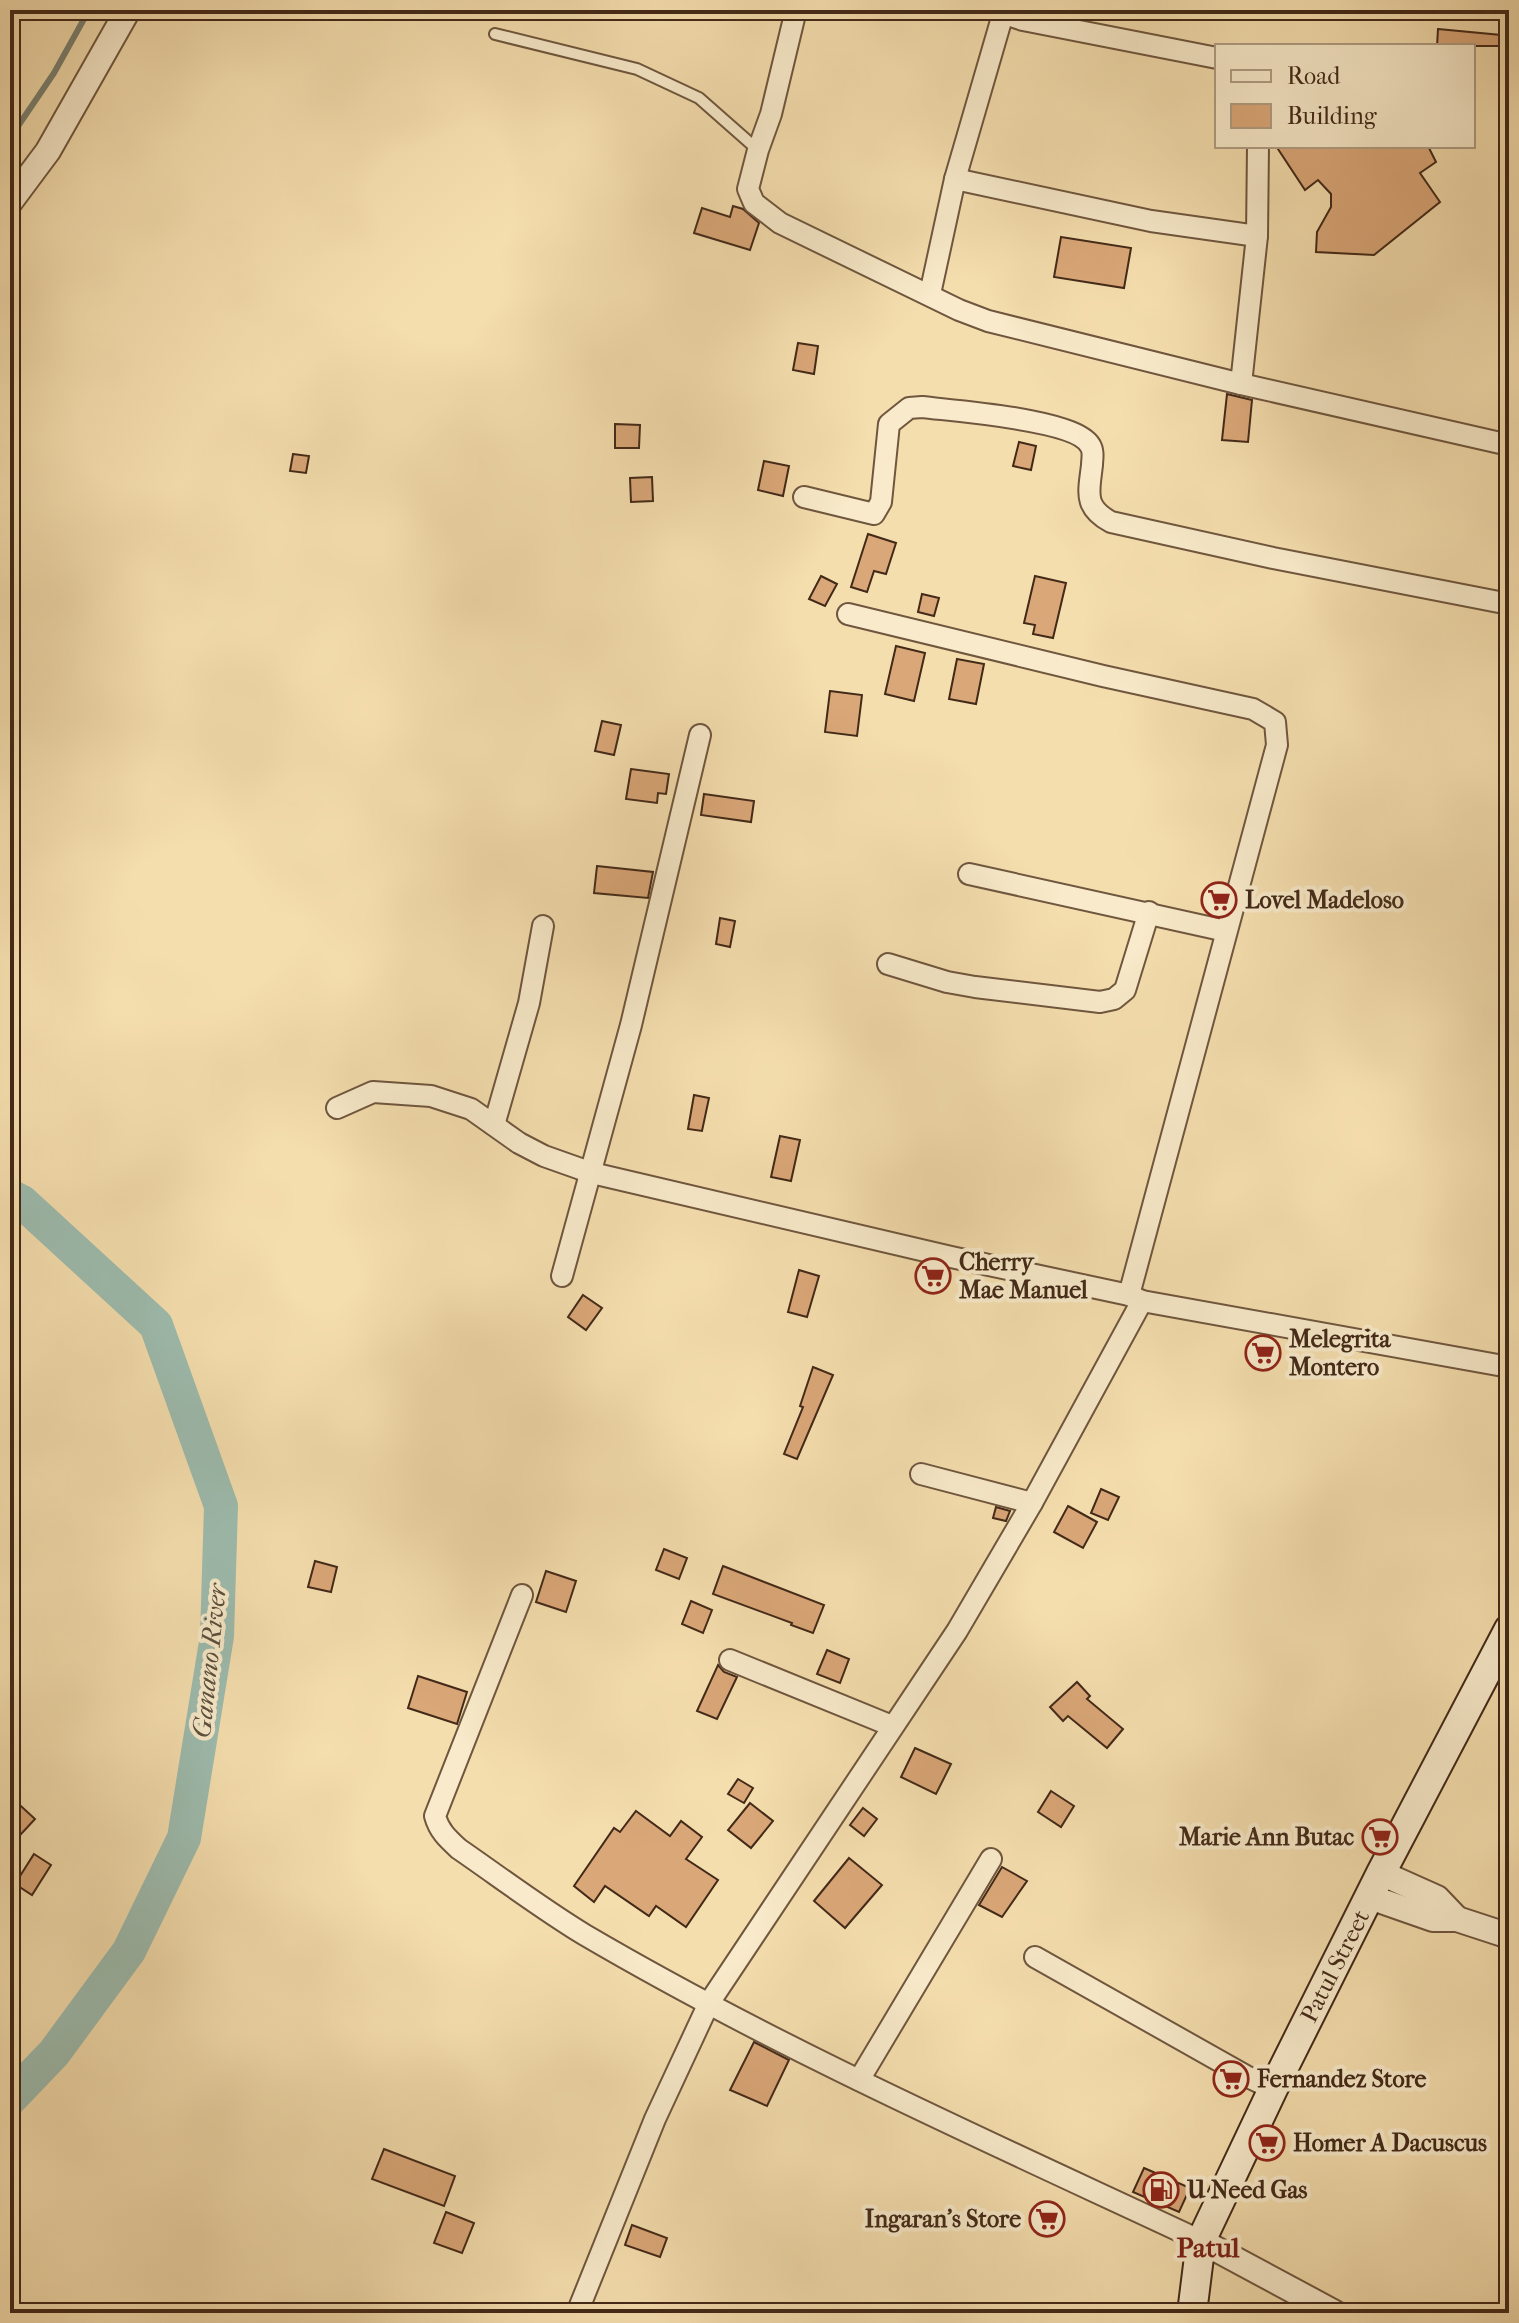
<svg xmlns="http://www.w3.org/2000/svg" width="1519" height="2323" font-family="'IM FELL French Canon',serif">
	<rect width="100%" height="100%" fill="#f5deae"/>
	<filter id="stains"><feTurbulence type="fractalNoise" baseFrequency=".0025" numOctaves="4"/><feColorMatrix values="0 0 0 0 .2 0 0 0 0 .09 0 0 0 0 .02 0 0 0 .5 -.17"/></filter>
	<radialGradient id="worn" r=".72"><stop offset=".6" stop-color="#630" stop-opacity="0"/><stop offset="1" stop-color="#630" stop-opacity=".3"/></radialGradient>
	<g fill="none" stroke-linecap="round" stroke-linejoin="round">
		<!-- stream -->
		<path stroke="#798173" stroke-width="6" d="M 10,138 L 54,73 L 89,10"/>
		<!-- river -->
		<path stroke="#9dbcaf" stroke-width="34" d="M 10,1196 L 22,1202 L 156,1325 L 221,1506 L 217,1636 L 184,1838 L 129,1951 L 54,2053 L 10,2099"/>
	</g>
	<!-- building -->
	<g fill="#daa778" stroke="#422918" stroke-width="2">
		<path d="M 1438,29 L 1501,35 L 1501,46 L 1437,46 Z"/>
		<path d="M 1276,146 L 1428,146 L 1436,162 L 1420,173 L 1440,202 L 1374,255 L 1316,252 L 1317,232 L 1331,207 L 1331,194 L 1318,180 L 1305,190 Z"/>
		<path d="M 733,206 L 743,209 L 759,223 L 750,250 L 694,233 L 702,208 L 730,217 Z"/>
		<path d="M 1061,237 L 1131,248 L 1124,288 L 1054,277 Z"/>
		<path d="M 798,343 L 818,346 L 814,374 L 793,370 Z"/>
		<path d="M 1227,394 L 1252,400 L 1248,442 L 1222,440 Z"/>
		<path d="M 615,424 L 640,425 L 639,448 L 615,448 Z"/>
		<path d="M 1019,442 L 1036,446 L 1031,470 L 1013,466 Z"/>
		<path d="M 293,454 L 309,456 L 306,473 L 290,471 Z"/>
		<path d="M 764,461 L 789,466 L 783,496 L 758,490 Z"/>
		<path d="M 652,477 L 653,501 L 631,502 L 630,478 Z"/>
		<path d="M 868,534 L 896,543 L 886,574 L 874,571 L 867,592 L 851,587 Z"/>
		<path d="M 821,576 L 837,584 L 825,606 L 809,599 Z"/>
		<path d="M 1035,576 L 1066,583 L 1053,638 L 1033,634 L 1035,625 L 1024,623 Z"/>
		<path d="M 922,594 L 939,598 L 934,616 L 918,612 Z"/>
		<path d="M 896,646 L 925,653 L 914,701 L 885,694 Z"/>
		<path d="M 957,659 L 984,664 L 976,704 L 949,699 Z"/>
		<path d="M 830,691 L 862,695 L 857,736 L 825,732 Z"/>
		<path d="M 602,721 L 621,725 L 614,755 L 595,751 Z"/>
		<path d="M 631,769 L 669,774 L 666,794 L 658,793 L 657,803 L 626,799 Z"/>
		<path d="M 704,794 L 754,801 L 751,822 L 701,815 Z"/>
		<path d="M 597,866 L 653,872 L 648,898 L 594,893 Z"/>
		<path d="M 720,918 L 735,921 L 730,947 L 716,944 Z"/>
		<path d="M 694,1095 L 709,1098 L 702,1131 L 688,1129 Z"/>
		<path d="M 780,1136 L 800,1140 L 791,1181 L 771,1177 Z"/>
		<path d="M 799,1270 L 819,1276 L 807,1317 L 788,1312 Z"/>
		<path d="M 583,1295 L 602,1308 L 586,1330 L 568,1317 Z"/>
		<path d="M 813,1367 L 833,1375 L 797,1459 L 784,1454 L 803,1407 L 800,1406 Z"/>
		<path d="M 1101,1489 L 1119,1497 L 1108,1520 L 1091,1513 Z"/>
		<path d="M 1068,1506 L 1097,1522 L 1083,1548 L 1054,1532 Z"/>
		<path d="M 996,1507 L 1010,1511 L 1006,1521 L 993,1518 Z"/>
		<path d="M 664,1549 L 687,1558 L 679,1579 L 656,1570 Z"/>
		<path d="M 315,1561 L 337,1567 L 331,1592 L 308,1587 Z"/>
		<path d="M 723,1566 L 824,1605 L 813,1633 L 791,1625 L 792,1623 L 713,1594 Z"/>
		<path d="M 546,1571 L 576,1581 L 566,1612 L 536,1602 Z"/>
		<path d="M 691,1601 L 712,1610 L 703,1633 L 682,1624 Z"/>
		<path d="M 827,1650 L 849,1659 L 840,1683 L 817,1674 Z"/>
		<path d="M 718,1665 L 724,1672 L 737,1677 L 717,1719 L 697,1711 Z"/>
		<path d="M 418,1676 L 467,1692 L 457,1724 L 408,1708 Z"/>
		<path d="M 1077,1682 L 1090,1696 L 1087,1699 L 1123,1729 L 1107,1748 L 1068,1716 L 1063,1721 L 1050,1707 Z"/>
		<path d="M 915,1748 L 951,1764 L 936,1794 L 901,1777 Z"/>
		<path d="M 738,1779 L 753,1788 L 744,1803 L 728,1794 Z"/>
		<path d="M 1051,1791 L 1074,1806 L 1061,1827 L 1038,1812 Z"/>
		<path d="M 10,1796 L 35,1819 L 10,1846 Z"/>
		<path d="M 750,1803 L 773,1821 L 751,1848 L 728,1830 Z"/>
		<path d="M 863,1808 L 877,1819 L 864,1836 L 850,1825 Z"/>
		<path d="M 636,1811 L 670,1836 L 681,1821 L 702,1837 L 686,1859 L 718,1880 L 686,1927 L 656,1906 L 649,1916 L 605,1886 L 594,1902 L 574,1886 L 614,1828 L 620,1832 Z"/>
		<path d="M 34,1854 L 51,1865 L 32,1895 L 15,1884 Z"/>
		<path d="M 849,1858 L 882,1885 L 845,1928 L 814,1901 Z"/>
		<path d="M 1002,1867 L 1027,1881 L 1002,1917 L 979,1905 Z"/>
		<path d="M 754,2042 L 789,2060 L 767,2106 L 730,2090 Z"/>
		<path d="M 384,2149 L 455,2176 L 444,2206 L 372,2179 Z"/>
		<path d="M 1144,2168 L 1190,2188 L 1179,2212 L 1133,2192 Z"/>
		<path d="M 446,2212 L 474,2223 L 462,2253 L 434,2243 Z"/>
		<path d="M 632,2225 L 667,2238 L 660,2257 L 625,2245 Z"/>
	</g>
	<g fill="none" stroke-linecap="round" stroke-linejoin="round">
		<defs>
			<path id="service" d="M 495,34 L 637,69 L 699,98 L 758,150"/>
			<g id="minor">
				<path d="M 796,10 L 771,114 L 758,150 L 748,189 L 754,203 L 780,223 L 959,310 L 988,321 L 1241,384 L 1509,445"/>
				<path d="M 993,10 L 1023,20 L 1217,58"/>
				<path d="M 955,179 L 1151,221 L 1257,236"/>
				<path d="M 930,294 L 955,179 L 1003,14"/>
				<path d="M 1241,384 L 1257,236 L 1258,146"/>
				<path d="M 804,497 L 874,514 L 881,502 L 889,424 L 909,408 L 922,407 C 953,411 1079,419 1091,447 C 1094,453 1092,459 1092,465 C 1089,492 1083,507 1111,522 L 1273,558 L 1509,604"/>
				<path d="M 848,614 L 1103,676 L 1253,709 L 1275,722 L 1277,745 L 1129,1295"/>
				<path d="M 969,874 L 1226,931"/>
				<path d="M 888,964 L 947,982 L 975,987 L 1100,1002 L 1114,999 L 1125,990 L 1149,912"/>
				<path d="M 337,1108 L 373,1092 L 431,1096 L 471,1109 L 519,1143 L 544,1156 L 592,1173 L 951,1257 L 1129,1295 L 1142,1301 L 1509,1367"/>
				<path d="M 494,1125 L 529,1003 L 543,926"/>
				<path d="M 562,1276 L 631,1025 L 700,735"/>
				<path d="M 921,1474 L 1032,1503"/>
				<path d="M 522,1595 L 435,1816 C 439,1831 448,1839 459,1849 C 501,1878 542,1909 585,1935 C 783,2051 994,2144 1201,2241"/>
				<path d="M 730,1660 L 892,1726"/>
				<path d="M 1035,1957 L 1246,2076 L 1273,2089"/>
				<path d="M 859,2080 L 991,1859"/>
				<path d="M 577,2313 L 655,2119 L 709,2003 L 957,1631 L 1032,1503 L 1142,1301"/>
			</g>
			<g id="tertiary">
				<path d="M 10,202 L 48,151 L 128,10"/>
				<path d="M 1381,1873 L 1437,1898 L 1457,1919"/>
				<path d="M 1370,1897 L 1433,1919 L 1457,1919 L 1509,1936"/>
				<path d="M 1201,2241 L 1335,2313"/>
			</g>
			<path id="secondary" d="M 1192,2313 L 1201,2241 L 1273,2089 L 1381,1873 L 1509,1629"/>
		</defs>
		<!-- service casing -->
		<use href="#service" stroke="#6f563e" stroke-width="14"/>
		<!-- minor casing -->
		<use href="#minor" stroke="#6f563e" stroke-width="24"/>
		<!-- tertiary casing -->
		<use href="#tertiary" stroke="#6f563e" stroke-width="28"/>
		<!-- secondary casing -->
		<use href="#secondary" stroke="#422918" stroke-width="32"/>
		<!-- service -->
		<use href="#service" stroke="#f8eaca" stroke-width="10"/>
		<!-- minor -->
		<use href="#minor" stroke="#f8eaca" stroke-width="20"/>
		<!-- tertiary -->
		<use href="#tertiary" stroke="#f8eaca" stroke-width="24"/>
		<!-- secondary -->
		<use href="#secondary" stroke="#f8eaca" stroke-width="28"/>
	</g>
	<!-- icons -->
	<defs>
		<symbol id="supermarket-ring" viewBox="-11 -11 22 22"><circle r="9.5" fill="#f8eaca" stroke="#8f2418" stroke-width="1.5"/><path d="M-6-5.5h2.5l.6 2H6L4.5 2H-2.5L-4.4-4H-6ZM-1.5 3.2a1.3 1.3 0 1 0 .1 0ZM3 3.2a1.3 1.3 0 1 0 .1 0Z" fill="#8f2418"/></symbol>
		<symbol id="fuel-ring" viewBox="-11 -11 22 22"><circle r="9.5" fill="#f8eaca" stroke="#8f2418" stroke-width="1.5"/><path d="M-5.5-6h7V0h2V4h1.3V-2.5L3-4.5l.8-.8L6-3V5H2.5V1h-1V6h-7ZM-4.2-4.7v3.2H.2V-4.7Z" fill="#8f2418"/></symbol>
	</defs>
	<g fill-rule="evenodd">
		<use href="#supermarket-ring" x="1199" y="880" width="40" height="40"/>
		<use href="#supermarket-ring" x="913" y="1256" width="40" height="40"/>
		<use href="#supermarket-ring" x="1243" y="1333" width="40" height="40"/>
		<use href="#supermarket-ring" x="1360" y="1817" width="40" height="40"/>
		<use href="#supermarket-ring" x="1211" y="2059" width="40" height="40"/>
		<use href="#supermarket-ring" x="1247" y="2123" width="40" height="40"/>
		<use href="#fuel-ring" x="1141" y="2170" width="40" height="40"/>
		<use href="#supermarket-ring" x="1027" y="2199" width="40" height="40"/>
	</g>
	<g text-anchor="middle" stroke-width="8" stroke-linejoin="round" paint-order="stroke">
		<!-- poi labels -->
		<g font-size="24" font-weight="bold" fill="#422918" stroke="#f8eaca" text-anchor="start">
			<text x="1245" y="908">Lovel Madeloso</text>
			<text x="959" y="1270">Cherry<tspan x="959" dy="28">Mae Manuel</tspan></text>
			<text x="1289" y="1347">Melegrita<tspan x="1289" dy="28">Montero</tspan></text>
			<text x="1354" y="1845" text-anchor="end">Marie Ann Butac</text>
			<text x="1257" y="2087">Fernandez Store</text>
			<text x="1293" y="2151">Homer A Dacuscus</text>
			<text x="1187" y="2198">U Need Gas</text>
			<text x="1021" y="2227" text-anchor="end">Ingaran's Store</text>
		</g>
		<!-- street labels -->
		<g font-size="24" fill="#422918" stroke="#f8eaca">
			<text transform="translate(1335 1966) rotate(-63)" y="8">Patul Street</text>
		</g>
		<!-- water labels -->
		<g font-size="26" font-style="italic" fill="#594e3e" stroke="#f8eaca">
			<text transform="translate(209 1661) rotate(-84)" y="9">Ganano River</text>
		</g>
		<!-- quarter labels -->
		<g font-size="28" font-weight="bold" fill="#7a1f14" stroke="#f8eaca">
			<text x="1208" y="2257">Patul</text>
		</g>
	</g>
	<!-- margin -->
	<rect width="1519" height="2323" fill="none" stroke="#f5deae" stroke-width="40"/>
	<rect x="12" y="12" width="1495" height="2299" fill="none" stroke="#422918" stroke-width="4"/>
	<rect x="20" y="20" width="1479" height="2283" fill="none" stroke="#422918" stroke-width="2"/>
	<!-- legend -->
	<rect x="1215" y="44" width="260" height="104" fill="#f8eaca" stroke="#af9d83" stroke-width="2"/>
	<rect x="1231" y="70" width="40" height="12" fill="#f8eaca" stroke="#af9d83" stroke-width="2"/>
	<text x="1287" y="84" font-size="24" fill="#422918">Road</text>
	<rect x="1231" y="104" width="40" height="24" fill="#daa778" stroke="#af9d83" stroke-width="2"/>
	<text x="1287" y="124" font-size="24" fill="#422918">Building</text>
	<rect width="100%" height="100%" filter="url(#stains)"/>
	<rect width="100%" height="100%" fill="url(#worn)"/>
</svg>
